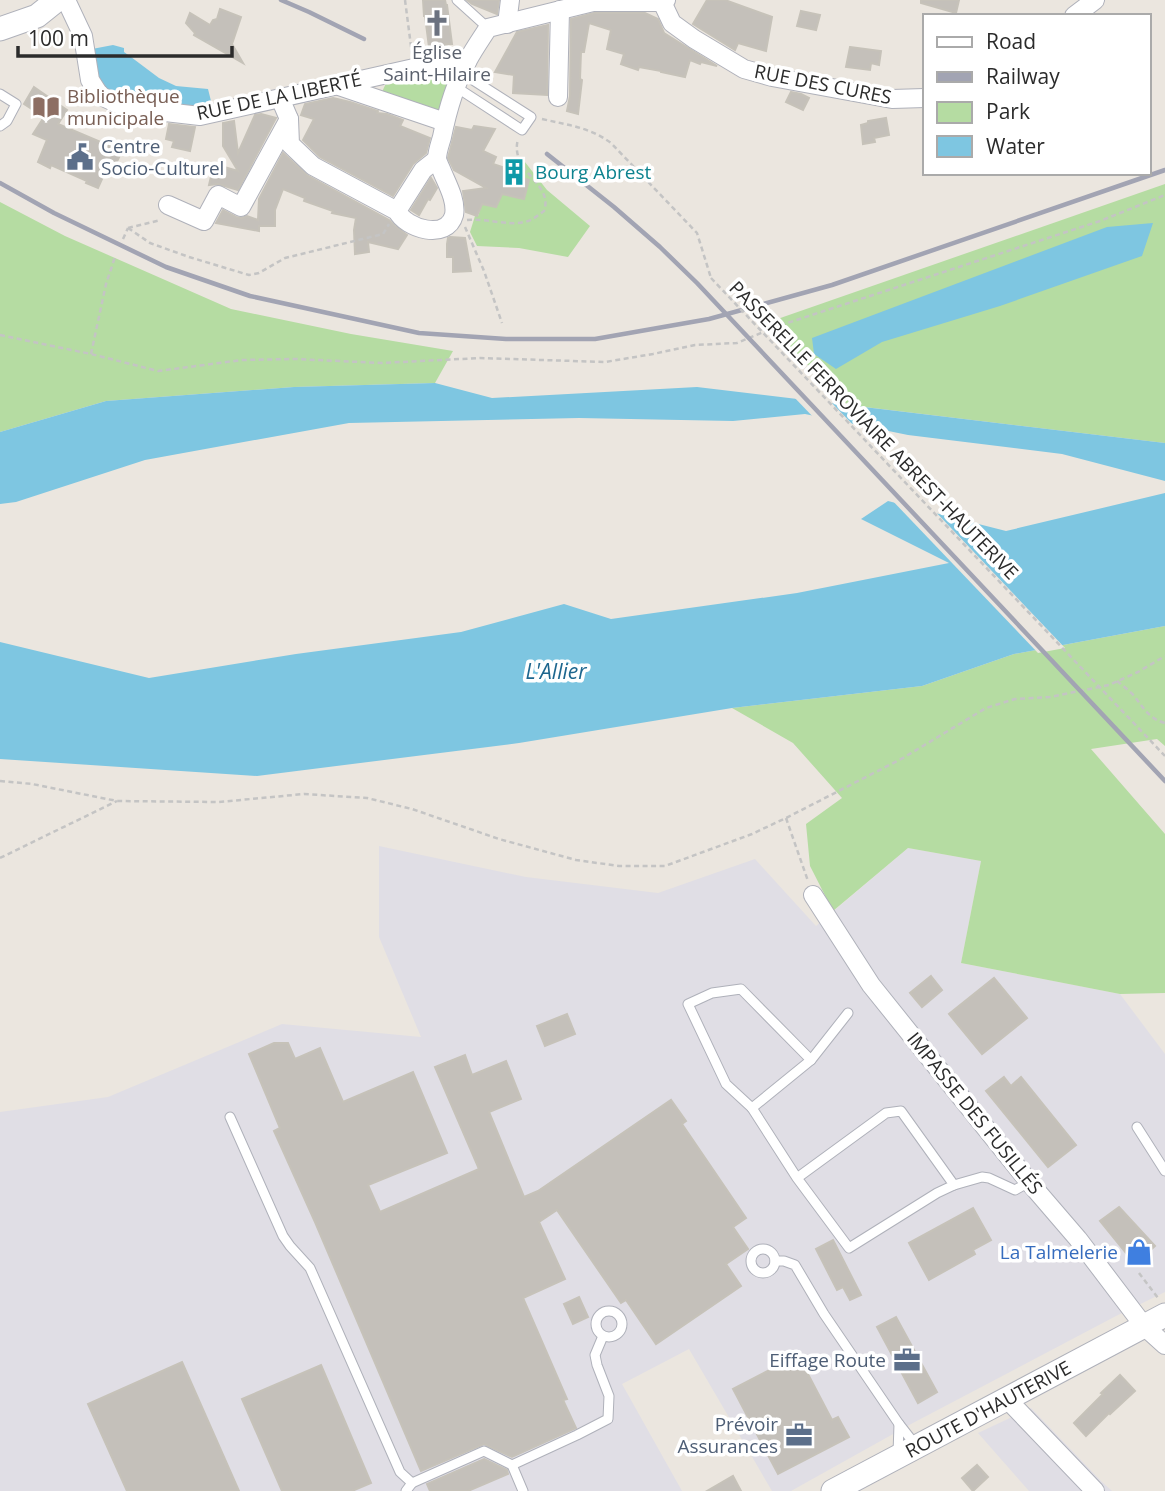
<svg xmlns="http://www.w3.org/2000/svg" width="1165" height="1491" font-family="'Open Sans',sans-serif">
	<rect width="100%" height="100%" fill="#ebe6df"/>
	<!-- industrial -->
	<g fill="#e0dee5">
		<path d="M 379,846 L 526,877 L 658,893 L 755,859 L 816,926 L 908,848 L 981,861 L 961,963 L 1120,994 L 1165,1054 L 1165,1292 L 1116,1316 L 911,1424 L 791,1491 L 772,1491 L 689,1349 L 622,1384 L 682,1491 L 0,1491 L 0,1112 L 108,1097 L 282,1024 L 421,1037 L 379,937 Z"/>
		<path d="M 1031,1408 L 1101,1481 L 1112,1491 L 1029,1491 L 978,1433 Z"/>
	</g>
	<!-- green -->
	<g fill="#b5dca2">
		<path d="M 441,73 L 447,75 L 451,79 L 440,113 L 382,92 L 387,81 Z"/>
		<path d="M 521,157 L 547,190 L 590,226 L 568,257 L 519,248 L 477,246 L 470,232 L 475,216 L 478,216 L 482,204 L 496,207 L 502,194 L 524,199 L 528,180 L 516,176 L 517,172 L 515,170 Z"/>
		<path d="M 1165,184 L 1165,443 L 848,405 L 766,323 Z"/>
		<path d="M 0,202 L 65,236 L 231,309 L 351,334 L 453,351 L 435,383 L 294,387 L 106,401 L 0,432 Z"/>
		<path d="M 1165,626 L 1165,746 L 1157,739 L 1091,749 L 1165,834 L 1165,993 L 1120,994 L 961,963 L 981,861 L 908,848 L 833,911 L 810,866 L 806,824 L 842,798 L 793,743 L 732,708 L 922,686 L 1014,654 Z"/>
	</g>
	<!-- water -->
	<g fill="#7ec6e1">
		<path d="M 113,45 L 124,48 L 124,52 L 131,57 L 159,78 L 176,86 L 208,89 L 212,105 C 207,107 201,110 195,111 C 169,114 120,102 99,86 L 92,49 Z"/>
		<path d="M 1153,223 L 1142,256 L 1000,306 L 882,342 L 836,369 L 814,354 L 812,338 L 1107,227 Z"/>
		<path d="M 435,383 L 492,398 L 697,387 L 1165,443 L 1165,481 L 1062,454 L 908,435 L 805,414 L 733,421 L 579,418 L 349,423 L 145,460 L 16,502 L 0,504 L 0,432 L 106,401 L 294,387 Z"/>
		<path d="M 1165,493 L 1165,626 L 1014,654 L 922,686 L 732,708 L 519,743 L 257,776 L 0,759 L 0,642 L 149,678 L 296,654 L 461,632 L 564,604 L 611,619 L 797,593 L 949,563 L 861,519 L 888,501 L 1006,531 Z"/>
	</g>
	<!-- pier -->
	<g fill="#ebe6df">
		<path d="M 792,395 L 828,399 L 856,428 L 816,420 Z"/>
		<path d="M 889,497 L 932,508 L 1065,648 L 1038,653 Z"/>
	</g>
	<!-- building -->
	<g fill="#c4c0ba" stroke="#c6c2b9" stroke-width="2">
		<path d="M 423,0 L 445,0 L 446,5 L 447,5 L 452,44 L 446,44 L 447,47 L 429,47 L 425,16 L 424,16 Z"/>
		<path d="M 467,0 L 499,0 L 497,14 L 472,4 Z"/>
		<path d="M 707,0 L 725,0 L 772,17 L 766,51 L 738,43 L 735,50 L 693,24 Z"/>
		<path d="M 921,0 L 959,0 L 956,13 L 921,3 Z"/>
		<path d="M 220,9 L 241,17 L 232,44 L 243,63 L 194,35 L 195,33 L 186,23 L 190,13 L 210,25 L 213,20 L 217,19 Z"/>
		<path d="M 801,11 L 820,15 L 816,30 L 797,26 Z"/>
		<path d="M 594,13 L 645,13 L 658,19 L 664,33 L 717,66 L 701,62 L 700,64 L 690,60 L 685,77 L 661,72 L 661,71 L 639,67 L 638,70 L 621,64 L 624,54 L 607,49 L 611,30 L 589,23 L 584,52 L 581,52 L 580,79 L 582,80 L 578,114 L 567,111 L 570,96 L 571,19 Z"/>
		<path d="M 548,25 L 547,95 L 513,93 L 514,75 L 495,72 L 517,32 Z"/>
		<path d="M 850,47 L 881,51 L 879,65 L 871,63 L 870,70 L 846,67 Z"/>
		<path d="M 34,87 L 67,110 L 58,124 L 122,151 L 112,172 L 106,170 L 98,188 L 86,183 L 87,181 L 51,165 L 50,168 L 38,162 L 47,140 L 33,134 L 44,117 L 24,104 Z"/>
		<path d="M 791,92 L 801,94 L 809,98 L 803,110 L 786,102 Z"/>
		<path d="M 333,98 L 350,102 L 378,111 L 377,113 L 387,114 L 403,120 L 400,126 L 430,138 L 426,153 L 413,164 L 393,196 L 320,157 L 303,140 L 314,119 L 301,115 L 305,104 Z"/>
		<path d="M 261,114 L 276,118 L 238,190 L 218,184 L 209,185 L 214,164 L 238,171 L 223,146 L 223,123 L 234,121 L 238,153 L 255,115 Z"/>
		<path d="M 886,118 L 889,135 L 874,138 L 875,142 L 863,144 L 861,125 L 868,123 L 868,121 Z"/>
		<path d="M 169,124 L 195,127 L 190,151 L 172,147 L 174,141 L 166,139 Z"/>
		<path d="M 474,126 L 495,129 L 483,151 L 496,157 L 493,164 L 517,172 L 515,176 L 529,180 L 524,199 L 502,194 L 496,207 L 482,204 L 477,216 L 466,212 L 463,191 L 486,188 L 454,170 L 448,158 L 456,127 L 472,130 Z"/>
		<path d="M 283,153 L 308,176 L 389,220 L 395,226 L 407,235 L 398,249 L 368,242 L 369,252 L 355,254 L 354,230 L 356,218 L 332,213 L 333,211 L 304,201 L 305,198 L 283,189 L 275,210 L 275,226 L 259,226 L 259,231 L 216,223 L 223,210 L 236,217 L 242,218 L 247,216 L 258,220 L 259,199 Z"/>
		<path d="M 431,178 L 437,188 L 430,200 L 428,199 L 419,215 L 411,210 Z"/>
		<path d="M 450,237 L 465,238 L 471,271 L 453,272 L 453,257 L 447,257 L 447,244 L 448,238 Z"/>
		<path d="M 931,976 L 942,990 L 922,1007 L 910,993 Z"/>
		<path d="M 994,978 L 1027,1018 L 982,1054 L 949,1014 Z"/>
		<path d="M 567,1014 L 575,1034 L 545,1046 L 537,1026 Z"/>
		<path d="M 274,1043 L 288,1043 L 295,1059 L 320,1048 L 343,1102 L 413,1072 L 447,1153 L 368,1185 L 380,1212 L 479,1169 L 435,1067 L 465,1055 L 472,1075 L 506,1061 L 521,1099 L 489,1112 L 524,1197 L 538,1191 L 671,1100 L 686,1121 L 682,1124 L 746,1218 L 733,1227 L 748,1249 L 726,1264 L 741,1286 L 656,1344 L 626,1300 L 621,1303 L 557,1210 L 539,1222 L 565,1279 L 523,1298 L 567,1399 L 563,1400 L 576,1428 L 512,1457 L 484,1444 L 421,1471 L 315,1222 L 274,1131 L 280,1128 L 249,1054 Z"/>
		<path d="M 1004,1077 L 1011,1086 L 1021,1077 L 1076,1145 L 1048,1167 L 986,1091 Z"/>
		<path d="M 1119,1207 L 1155,1246 L 1135,1264 L 1100,1221 Z"/>
		<path d="M 973,1208 L 991,1240 L 973,1250 L 975,1254 L 929,1280 L 909,1243 Z"/>
		<path d="M 833,1240 L 861,1295 L 850,1300 L 843,1287 L 837,1290 L 816,1249 Z"/>
		<path d="M 579,1297 L 588,1317 L 573,1324 L 564,1304 Z"/>
		<path d="M 896,1317 L 937,1392 L 918,1403 L 877,1327 Z"/>
		<path d="M 798,1355 L 832,1420 L 838,1417 L 849,1437 L 778,1474 L 733,1389 Z"/>
		<path d="M 182,1362 L 239,1491 L 127,1491 L 88,1404 Z"/>
		<path d="M 321,1365 L 371,1483 L 352,1491 L 282,1491 L 242,1399 Z"/>
		<path d="M 1120,1375 L 1135,1391 L 1110,1414 L 1109,1413 L 1086,1436 L 1074,1423 L 1103,1394 L 1101,1393 Z"/>
		<path d="M 484,1459 L 507,1470 L 508,1474 L 468,1491 L 430,1491 L 427,1484 Z"/>
		<path d="M 977,1465 L 988,1477 L 973,1491 L 962,1478 Z"/>
		<path d="M 733,1476 L 741,1491 L 707,1491 Z"/>
	</g>
	<g fill="none" stroke-linecap="round" stroke-linejoin="round">
		<defs>
			<g id="lane">
				<path d="M 457,0 L 488,28"/>
				<path d="M 456,87 L 522,130 L 531,117 L 462,73"/>
				<path d="M 0,94 L 16,104 L 7,121 L 0,126"/>
				<path d="M 752,1108 L 726,1084 L 688,1004 L 712,993 L 741,989 L 811,1060"/>
				<path d="M 230,1117 L 283,1236 L 290,1246 L 310,1268 L 400,1472 L 412,1483 L 406,1491"/>
				<path d="M 1137,1127 L 1165,1171"/>
				<path d="M 797,1178 L 886,1113 L 901,1111 L 954,1185 L 937,1193 L 849,1248 L 797,1178 L 752,1108 L 811,1060 L 848,1013"/>
				<path d="M 954,1185 L 982,1177 L 989,1178 L 1015,1190 L 1029,1182"/>
				<circle cx="763" cy="1261" r="12"/>
				<path d="M 775,1261 L 784,1261 L 795,1265 L 824,1314 L 899,1424 L 917,1447"/>
				<circle cx="609" cy="1324" r="13"/>
				<path d="M 898,1454 L 899,1424"/>
				<path d="M 512,1465 L 577,1435 L 608,1419 L 609,1396 L 597,1365 L 595,1355 L 603,1336"/>
				<path d="M 412,1483 L 484,1451 L 512,1465 L 523,1491"/>
			</g>
			<g id="street">
				<path d="M 66,0 L 83,36 L 90,80 L 97,91 L 101,96 L 116,103 L 139,109 L 200,116 L 414,68 L 467,62"/>
				<path d="M 662,2 L 672,23 L 694,39 L 744,69 L 772,77 L 892,99 L 925,98"/>
				<path d="M 1074,16 L 1095,0"/>
				<path d="M 507,24 L 510,0"/>
				<path d="M 336,85 L 445,122"/>
				<path d="M 558,97 L 560,10"/>
				<path d="M 280,98 L 289,119 L 290,144 L 313,166 L 397,211 C 406,229 447,241 454,215 C 457,200 446,182 441,169 C 440,167 437,160 437,159 C 437,152 440,144 442,137 C 447,112 455,84 468,60 C 474,49 481,39 488,28 L 593,2 L 662,2 L 666,0"/>
				<path d="M 168,205 L 204,221 L 218,195 L 241,207 L 289,119"/>
				<path d="M 397,211 L 423,170 L 437,159"/>
				<path d="M 813,895 L 871,985 L 1029,1182 L 1078,1239 L 1144,1326 L 1165,1345"/>
				<path d="M 1007,1399 L 1095,1491"/>
			</g>
			<g id="secondary">
				<path d="M 0,29 L 37,16 L 57,0"/>
				<path d="M 833,1491 L 1165,1315"/>
			</g>
		</defs>
		<!-- lane casing -->
		<use href="#lane" stroke="#afb1ba" stroke-width="11"/>
		<!-- street casing -->
		<use href="#street" stroke="#afb1ba" stroke-width="20"/>
		<!-- secondary casing -->
		<use href="#secondary" stroke="#afb1ba" stroke-width="25"/>
		<!-- path -->
		<g stroke="#c4c4c4" stroke-width="2.5" stroke-dasharray="5 3.5" stroke-linecap="butt">
			<path d="M 405,0 L 412,54"/>
			<path d="M 542,119 C 568,125 589,127 611,143 L 697,233 L 711,278"/>
			<path d="M 467,220 C 485,218 508,226 524,222 C 532,221 538,215 544,211 C 554,183 509,172 518,139"/>
			<path d="M 465,227 L 484,271 L 502,323"/>
			<path d="M 128,228 L 150,243 L 189,257 L 249,275 L 259,273 L 285,258 L 383,234 L 389,224"/>
			<path d="M 128,228 L 161,220"/>
			<path d="M 123,239 L 128,228"/>
			<path d="M 0,335 L 91,354 L 158,371 L 242,360 L 295,359 L 382,363 L 480,358 L 605,362 L 653,354 L 695,345 L 737,343 L 778,326 L 1100,221 L 1165,195"/>
			<path d="M 91,354 L 106,284 L 115,257"/>
			<path d="M 1117,681 C 1123,686 1130,691 1135,697 C 1144,709 1150,719 1165,723"/>
			<path d="M 0,781 L 32,784 L 117,801 L 219,802 L 304,794 L 367,798 L 412,809 L 499,839 L 576,860 L 619,866 L 665,866 L 752,834 L 786,818 L 903,758 L 986,708 L 1015,699 L 1050,697 L 1109,685 L 1138,672 L 1165,656"/>
			<path d="M 786,818 L 808,881"/>
			<path d="M 0,858 L 117,801"/>
			<path d="M 1139,1273 L 1158,1298"/>
		</g>
		<!-- lane -->
		<use href="#lane" stroke="#fff" stroke-width="9"/>
		<!-- street -->
		<use href="#street" stroke="#fff" stroke-width="18"/>
		<!-- secondary -->
		<use href="#secondary" stroke="#fff" stroke-width="23"/>
		<!-- rail -->
		<g stroke="#a2a4b3" stroke-width="4.5">
			<path d="M 281,0 L 309,12 L 364,39"/>
			<path d="M 547,154 L 614,207 L 660,247 L 697,283 L 1165,781"/>
			<path d="M 0,183 L 54,213 L 166,267 L 250,296 L 419,333 L 506,339 L 595,339 L 709,319 L 832,285 L 1165,170"/>
		</g>
		<!-- path-bridge -->
		<path stroke="#c4c4c4" stroke-width="2.5" stroke-dasharray="5 3.5" stroke-linecap="butt" d="M 711,278 L 1165,756"/>
	</g>
	<!-- icons -->
	<defs>
		<symbol id="church-bare" viewBox="-9 -9 18 18"><path d="M-1.2-6h2.4v3.5h3.3v2.4h-3.3V6h-2.4V-.1h-3.3v-2.4h3.3Z" fill="#6b7280" stroke="#fff" stroke-width="2.5" paint-order="stroke"/></symbol>
		<symbol id="library-bare" viewBox="-9 -9 18 18"><path d="M-6-4Q-3-5.5-.7-3.5V5Q-3 3-6 4ZM6-4Q3-5.5 .7-3.5V5Q3 3 6 4Z" fill="#8d6e63" stroke="#fff" stroke-width="2.5" paint-order="stroke"/></symbol>
		<symbol id="civic-bare" viewBox="-9 -9 18 18"><path d="M-.6-6.5H3V-4.5H.6V-3L4-1V1h2V6H-6V1h2V-1L-.6-3ZM-1.2 2.5V6h2.4V2.5Z" fill="#5c6f8a" stroke="#fff" stroke-width="2.5" paint-order="stroke"/></symbol>
		<symbol id="building-bare" viewBox="-9 -9 18 18"><path d="M-4-6H4V6H1V3H-1V6H-4ZM-2.5-4.3h1.7v1.8h-1.7ZM.8-4.3h1.7v1.8H.8ZM-2.5-1h1.7V.8h-1.7ZM.8-1h1.7V.8H.8Z" fill="#0f9aa8" stroke="#fff" stroke-width="2.5" paint-order="stroke"/></symbol>
		<symbol id="shop-bare" viewBox="-9 -9 18 18"><path d="M-5-2.5h2.3a2.7 3.5 0 0 1 5.4 0H5L5.5 6h-11ZM-1.5-2.5h3a1.5 2.3 0 0 0-3 0Z" fill="#3f7fe0" stroke="#fff" stroke-width="2.5" paint-order="stroke"/></symbol>
		<symbol id="office-bare" viewBox="-9 -9 18 18"><path d="M-6-3h4V-5.5h4V-3h4V5H-6ZM-1-4.5V-3h2v-1.5ZM-6 0V1H6V0Z" fill="#5c6f8a" stroke="#fff" stroke-width="2.5" paint-order="stroke"/></symbol>
	</defs>
	<g fill-rule="evenodd">
		<use href="#church-bare" x="418" y="4" width="38" height="38"/>
		<use href="#library-bare" x="27" y="88" width="38" height="38"/>
		<use href="#civic-bare" x="61" y="138" width="38" height="38"/>
		<use href="#building-bare" x="495" y="153" width="38" height="38"/>
		<use href="#shop-bare" x="1120" y="1233" width="38" height="38"/>
		<use href="#office-bare" x="888" y="1341" width="38" height="38"/>
		<use href="#office-bare" x="780" y="1416" width="38" height="38"/>
	</g>
	<g text-anchor="middle" stroke-width="7" stroke-linejoin="round" paint-order="stroke">
		<!-- worship labels -->
		<g font-size="19" fill="#5b616d" stroke="#fff">
			<text x="437" y="59">Église<tspan x="437" dy="22">Saint-Hilaire</tspan></text>
		</g>
		<!-- street labels -->
		<g font-size="19" fill="#2b2b2b" stroke="#fff">
			<text transform="translate(823 84) rotate(11)" y="7">RUE DES CURES</text>
			<text transform="translate(279 96) rotate(-12)" y="7">RUE DE LA LIBERTÉ</text>
			<text transform="translate(874 430) rotate(46)" y="7">PASSERELLE FERROVIAIRE ABREST-HAUTERIVE</text>
			<text transform="translate(975 1113) rotate(51)" y="7">IMPASSE DES FUSILLÉS</text>
			<text transform="translate(988 1409) rotate(-28)" y="7">ROUTE D'HAUTERIVE</text>
		</g>
		<!-- education labels -->
		<g font-size="19" fill="#785e54" stroke="#fff" text-anchor="start">
			<text x="67" y="103">Bibliothèque<tspan x="67" dy="22">municipale</tspan></text>
		</g>
		<!-- service labels -->
		<g font-size="19" fill="#4e5e75" stroke="#fff" text-anchor="end">
			<text x="101" y="153" text-anchor="start">Centre<tspan x="101" dy="22">Socio-Culturel</tspan></text>
			<text x="886" y="1367">Eiffage Route</text>
			<text x="778" y="1431">Prévoir<tspan x="778" dy="22">Assurances</tspan></text>
		</g>
		<!-- culture labels -->
		<g font-size="19" fill="#0d838f" stroke="#fff" text-anchor="start">
			<text x="535" y="179">Bourg Abrest</text>
		</g>
		<!-- shop labels -->
		<g font-size="19" fill="#366cbe" stroke="#fff" text-anchor="end">
			<text x="1118" y="1259">La Talmelerie</text>
		</g>
		<!-- water labels -->
		<g font-size="21" font-style="italic" fill="#1d668e" stroke="#fff">
			<text x="556" y="679">L'Allier</text>
		</g>
	</g>
	<!-- legend -->
	<rect x="923" y="14" width="228" height="161" fill="#ffffff" stroke="#aaaaaa" stroke-width="2"/>
	<rect x="937" y="37" width="35" height="10" fill="#ffffff" stroke="#aaaaaa" stroke-width="2"/>
	<text x="986" y="49" font-size="21" fill="#2b2b2b">Road</text>
	<rect x="937" y="72" width="35" height="10" fill="#a2a4b3" stroke="#aaaaaa" stroke-width="2"/>
	<text x="986" y="84" font-size="21" fill="#2b2b2b">Railway</text>
	<rect x="937" y="102" width="35" height="21" fill="#b5dca2" stroke="#aaaaaa" stroke-width="2"/>
	<text x="986" y="119" font-size="21" fill="#2b2b2b">Park</text>
	<rect x="937" y="136" width="35" height="21" fill="#7ec6e1" stroke="#aaaaaa" stroke-width="2"/>
	<text x="986" y="154" font-size="21" fill="#2b2b2b">Water</text>
	<!-- scale -->
	<path d="M18 46v10h214v-10" fill="none" stroke="#2b2b2b" stroke-width="3.5"/>
	<text x="28" y="46" font-size="21" fill="#2b2b2b" stroke="#ffffff" stroke-width="5" paint-order="stroke">100 m</text>
</svg>
